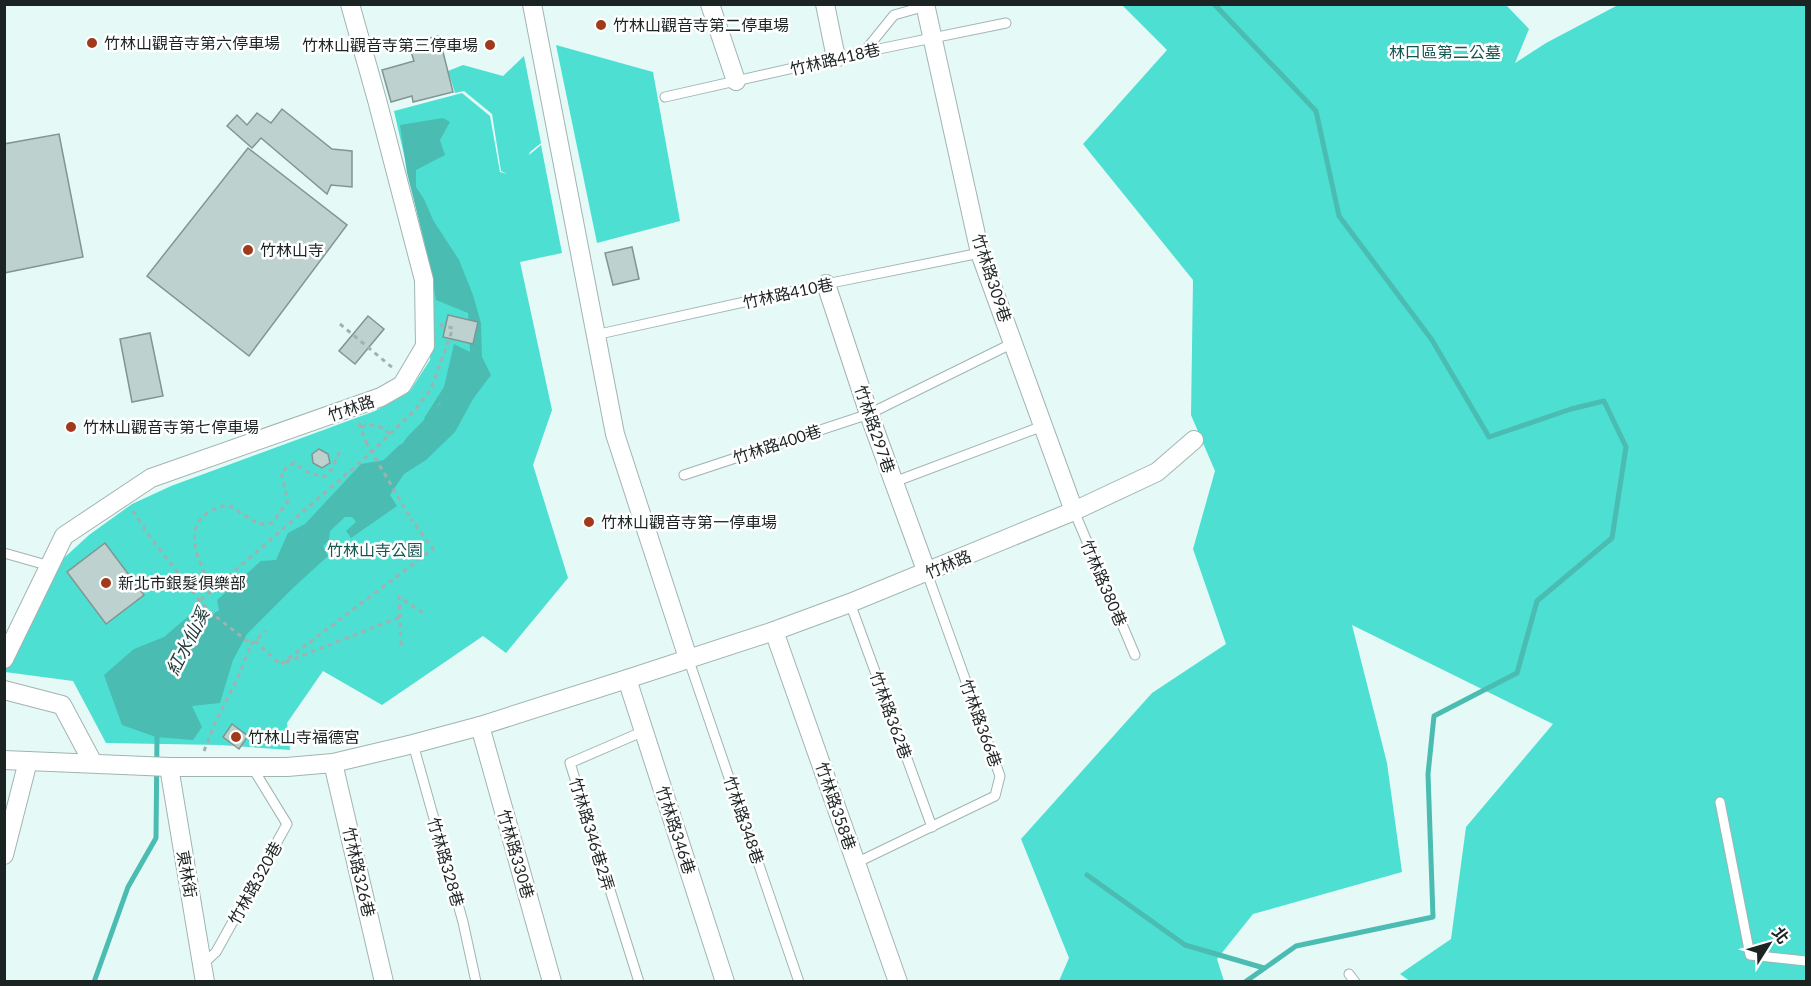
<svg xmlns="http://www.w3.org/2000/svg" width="1811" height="986" font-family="Lato,'Noto Sans TC',sans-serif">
	<rect width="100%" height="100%" fill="#e5faf7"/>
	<!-- green -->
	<g fill="#4ddfd2">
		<path d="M 1122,5 L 1506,5 L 1529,29 L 1515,63 L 1546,43 L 1618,5 L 1806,5 L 1806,981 L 1411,982 L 1400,974 L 1451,939 L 1466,827 L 1553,724 L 1352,625 L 1387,763 L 1402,872 L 1253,914 L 1217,959 L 1224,981 L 1059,981 L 1069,958 L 1021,839 L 1152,693 L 1226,644 L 1193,549 L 1215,471 L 1191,415 L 1193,280 L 1083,144 L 1167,50 Z"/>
		<path d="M 556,45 L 653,72 L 680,221 L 597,243 Z"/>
		<path d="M 524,56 L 541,143 L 530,152 L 529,155 L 541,145 L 562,253 L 520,262 L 552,410 L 533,465 L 568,578 L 506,653 L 483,636 L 382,705 L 323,671 L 287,723 L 290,750 L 220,745 L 106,743 L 73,681 L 5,672 L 5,665 L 53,568 L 89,535 L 132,504 L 171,486 L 375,411 L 410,391 L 430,360 L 433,318 L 428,260 L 394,111 L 462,93 L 490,116 L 500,172 L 507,174 L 501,171 L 492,114 L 464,91 L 455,93 L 448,71 L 463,65 L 503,76 Z"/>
	</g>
	<!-- water -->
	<path fill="#4abcb2" d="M 443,118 L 450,122 L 440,140 L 445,155 L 416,170 L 416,187 L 424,199 L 433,220 L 459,260 L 473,295 L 481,323 L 482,357 L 491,375 L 473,399 L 455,432 L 426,460 L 404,474 L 390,495 L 397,506 L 351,538 L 346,531 L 356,522 L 352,517 L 345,517 L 330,531 L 329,540 L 323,546 L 328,556 L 294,587 L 247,634 L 233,660 L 220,703 L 192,706 L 202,727 L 193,740 L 156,737 L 122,725 L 104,675 L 134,649 L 164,637 L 198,608 L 208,618 L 219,610 L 217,600 L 261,561 L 276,560 L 288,533 L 305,524 L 361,464 L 391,459 L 408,436 L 440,404 L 454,344 L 470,352 L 468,313 L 436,300 L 424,240 L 407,173 L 400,125 Z"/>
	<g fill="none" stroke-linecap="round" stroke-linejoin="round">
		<!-- stream -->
		<g stroke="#4abcb2" stroke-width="5">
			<path d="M 1214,4 L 1316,111 L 1339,216 L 1432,340 L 1489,437 L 1571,409 L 1604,401 L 1626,447 L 1612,538 L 1537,601 L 1517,673 L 1434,716 L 1428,774 L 1433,917 L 1296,946 L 1245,982"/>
			<path d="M 427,418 L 445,390"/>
			<path d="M 382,465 L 401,447"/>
			<path d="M 1087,875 L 1185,945 L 1264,968"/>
			<path d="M 94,982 L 128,887 L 156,838 L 157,737 L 161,730"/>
		</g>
	</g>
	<!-- building -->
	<g fill="#bdd1cf" stroke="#829592" stroke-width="1.5">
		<path d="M 439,36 L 453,92 L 413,102 L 412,96 L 391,102 L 382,70 L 414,61 L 408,43 Z"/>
		<path d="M 282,109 L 332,149 L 352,151 L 352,187 L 331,185 L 327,194 L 261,138 L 252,148 L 227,126 L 237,115 L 247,125 L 257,113 L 271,123 Z"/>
		<path d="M 59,134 L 83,257 L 4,273 L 4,144 Z"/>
		<path d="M 248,148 L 347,225 L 249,356 L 147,276 Z"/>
		<path d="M 632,247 L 639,279 L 613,285 L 605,253 Z"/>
		<path d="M 448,315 L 478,322 L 473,344 L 443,337 Z"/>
		<path d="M 368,316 L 384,329 L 355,364 L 339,351 Z"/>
		<path d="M 150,333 L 163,396 L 132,402 L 120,339 Z"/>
		<path d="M 319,449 L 328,454 L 330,463 L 322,468 L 313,463 L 312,454 Z"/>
		<path d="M 105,543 L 144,595 L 106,624 L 67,572 Z"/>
		<path d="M 232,724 L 248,736 L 239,749 L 223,737 Z"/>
	</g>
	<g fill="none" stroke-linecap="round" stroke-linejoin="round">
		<defs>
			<g id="service">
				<path d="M 864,52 L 894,15 L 926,6"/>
				<path d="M 665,97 L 864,52 L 1006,23"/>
				<path d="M 595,335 L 826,284 L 980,253"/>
				<path d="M 684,475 L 869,414 L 1013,343"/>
				<path d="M 894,482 L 1043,426"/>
				<path d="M 1074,511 L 1135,655"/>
				<path d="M 4,553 L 50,566"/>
				<path d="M 850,603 L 932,827"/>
				<path d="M 688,658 L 799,982"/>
				<path d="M 413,744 L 463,922 L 476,982"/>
				<path d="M 1720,802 L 1750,955 L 1806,961"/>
				<path d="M 856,863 L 995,796 L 1000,776 L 927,573"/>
				<path d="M 203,964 L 216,952 L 287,824 L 252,767"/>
				<path d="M 1349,974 L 1355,982"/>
				<path d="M 639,982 L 570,763 L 644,731"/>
			</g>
			<g id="minor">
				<path d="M 532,4 L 615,434 L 688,658"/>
				<path d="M 710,4 L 736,81"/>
				<path d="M 825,4 L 836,58"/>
				<path d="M 925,4 L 980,253 L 1074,511"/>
				<path d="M 826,284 L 869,414 L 927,573"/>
				<path d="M 774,631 L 898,982"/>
				<path d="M 4,659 L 64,536 L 151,478 L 381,397 L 402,385 L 425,346 L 424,280 L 377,100 L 350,4"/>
				<path d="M 627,679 L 725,982"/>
				<path d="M 4,690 L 62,705 L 93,763"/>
				<path d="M 480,726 L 552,982"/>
				<path d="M 4,760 L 169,767 L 287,767 L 333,763 L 413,744 L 480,726 L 627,679 L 774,631 L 850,603 L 1074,511 L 1157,472 L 1194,440"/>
				<path d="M 333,763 L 384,982"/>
				<path d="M 169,767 L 205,982"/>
				<path d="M 4,855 L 28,761"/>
			</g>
		</defs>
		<!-- service casing -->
		<use href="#service" stroke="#a1b4b2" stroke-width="11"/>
		<!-- minor casing -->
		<use href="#minor" stroke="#a1b4b2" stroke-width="20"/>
		<!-- path -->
		<g stroke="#a1b1af" stroke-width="3" stroke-dasharray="4.5 4.5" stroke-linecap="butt">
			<path d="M 340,324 L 394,369"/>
			<path d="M 359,423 L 366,442"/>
			<path d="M 361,427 C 374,423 379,425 390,434"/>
			<path d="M 133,511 L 150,537 L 200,601 L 210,612 L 251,644"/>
			<path d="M 212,590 C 197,557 175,517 228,505 L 259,524 L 272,523 L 288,501 L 281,472 L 294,463 L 307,472 L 324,477 L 332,469 L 340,451"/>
			<path d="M 194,606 L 365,458 L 413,412 L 431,389 L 453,328 L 440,325"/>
			<path d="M 255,641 L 280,664"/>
			<path d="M 401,645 L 399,597 L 426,615"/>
			<path d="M 286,662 L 400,617"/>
			<path d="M 281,664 L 433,549 L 411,519"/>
			<path d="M 204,751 L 216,721 L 240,673 L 251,644 L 266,631"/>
		</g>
		<!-- service -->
		<use href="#service" stroke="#fff" stroke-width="9"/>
		<!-- minor -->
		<use href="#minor" stroke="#fff" stroke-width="18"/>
		<!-- path-bridge -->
		<path stroke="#a1b1af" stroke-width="3" stroke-dasharray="4.5 4.5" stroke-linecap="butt" d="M 366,442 L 411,519"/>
	</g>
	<!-- markers -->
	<g fill="#a13a1a" stroke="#fff" stroke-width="2">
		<circle cx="601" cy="25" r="6"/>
		<circle cx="92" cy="43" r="6"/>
		<circle cx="490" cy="45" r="6"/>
		<circle cx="248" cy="250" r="6"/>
		<circle cx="71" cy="427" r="6"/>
		<circle cx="589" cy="522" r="6"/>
		<circle cx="106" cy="583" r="6"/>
		<circle cx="236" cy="737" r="6"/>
	</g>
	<g text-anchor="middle" stroke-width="5" stroke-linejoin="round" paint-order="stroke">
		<!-- poi labels -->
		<g font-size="16" fill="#1c2423" stroke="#fff" text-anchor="start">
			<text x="613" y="31">竹林山觀音寺第二停車場</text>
			<text x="104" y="49">竹林山觀音寺第六停車場</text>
			<text x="478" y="51" text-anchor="end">竹林山觀音寺第三停車場</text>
			<text x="260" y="256">竹林山寺</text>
			<text x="83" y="433">竹林山觀音寺第七停車場</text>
			<text x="601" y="528">竹林山觀音寺第一停車場</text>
			<text x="118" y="589">新北市銀髮俱樂部</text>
			<text x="248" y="743">竹林山寺福德宮</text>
		</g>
		<!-- park labels -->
		<g font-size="16" fill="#165651" stroke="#fff">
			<text x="1445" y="58">林口區第二公墓</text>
			<text x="375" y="556">竹林山寺公園</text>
		</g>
		<!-- street labels -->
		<g font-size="16" fill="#1c2423" stroke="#fff">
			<text transform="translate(835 59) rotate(-13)" y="6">竹林路418巷</text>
			<text transform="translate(992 278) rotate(72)" y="6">竹林路309巷</text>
			<text transform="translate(788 293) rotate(-12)" y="6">竹林路410巷</text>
			<text transform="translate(351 408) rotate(-19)" y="6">竹林路</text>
			<text transform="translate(875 429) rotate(71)" y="6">竹林路297巷</text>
			<text transform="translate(777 444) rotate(-18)" y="6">竹林路400巷</text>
			<text transform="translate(948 564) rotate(-23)" y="6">竹林路</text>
			<text transform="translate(1104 583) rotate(67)" y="6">竹林路380巷</text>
			<text transform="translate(891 715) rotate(70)" y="6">竹林路362巷</text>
			<text transform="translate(981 723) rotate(70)" y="6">竹林路366巷</text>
			<text transform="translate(836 806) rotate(71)" y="6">竹林路358巷</text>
			<text transform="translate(744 820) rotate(71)" y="6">竹林路348巷</text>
			<text transform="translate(676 830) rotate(72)" y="6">竹林路346巷</text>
			<text transform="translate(592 834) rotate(73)" y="6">竹林路346巷2弄</text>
			<text transform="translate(516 854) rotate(74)" y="6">竹林路330巷</text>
			<text transform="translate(446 862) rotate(74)" y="6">竹林路328巷</text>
			<text transform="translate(359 872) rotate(77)" y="6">竹林路326巷</text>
			<text transform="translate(187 874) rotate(80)" y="6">東林街</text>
			<text transform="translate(255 883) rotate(-61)" y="6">竹林路320巷</text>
		</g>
		<!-- water labels -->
		<g font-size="18" font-style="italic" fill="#223c39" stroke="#fff">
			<text transform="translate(188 642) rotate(-63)" y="6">紅水仙溪</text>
		</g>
	</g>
	<!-- border -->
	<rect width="1811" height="986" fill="none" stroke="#1c2423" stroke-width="12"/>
	<!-- north arrow -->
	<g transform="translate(1769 944) rotate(53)" stroke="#ffffff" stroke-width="4.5" paint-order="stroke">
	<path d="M0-4.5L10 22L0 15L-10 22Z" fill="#1c2423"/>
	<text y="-9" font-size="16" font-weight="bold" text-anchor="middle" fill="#1c2423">北</text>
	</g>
</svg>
